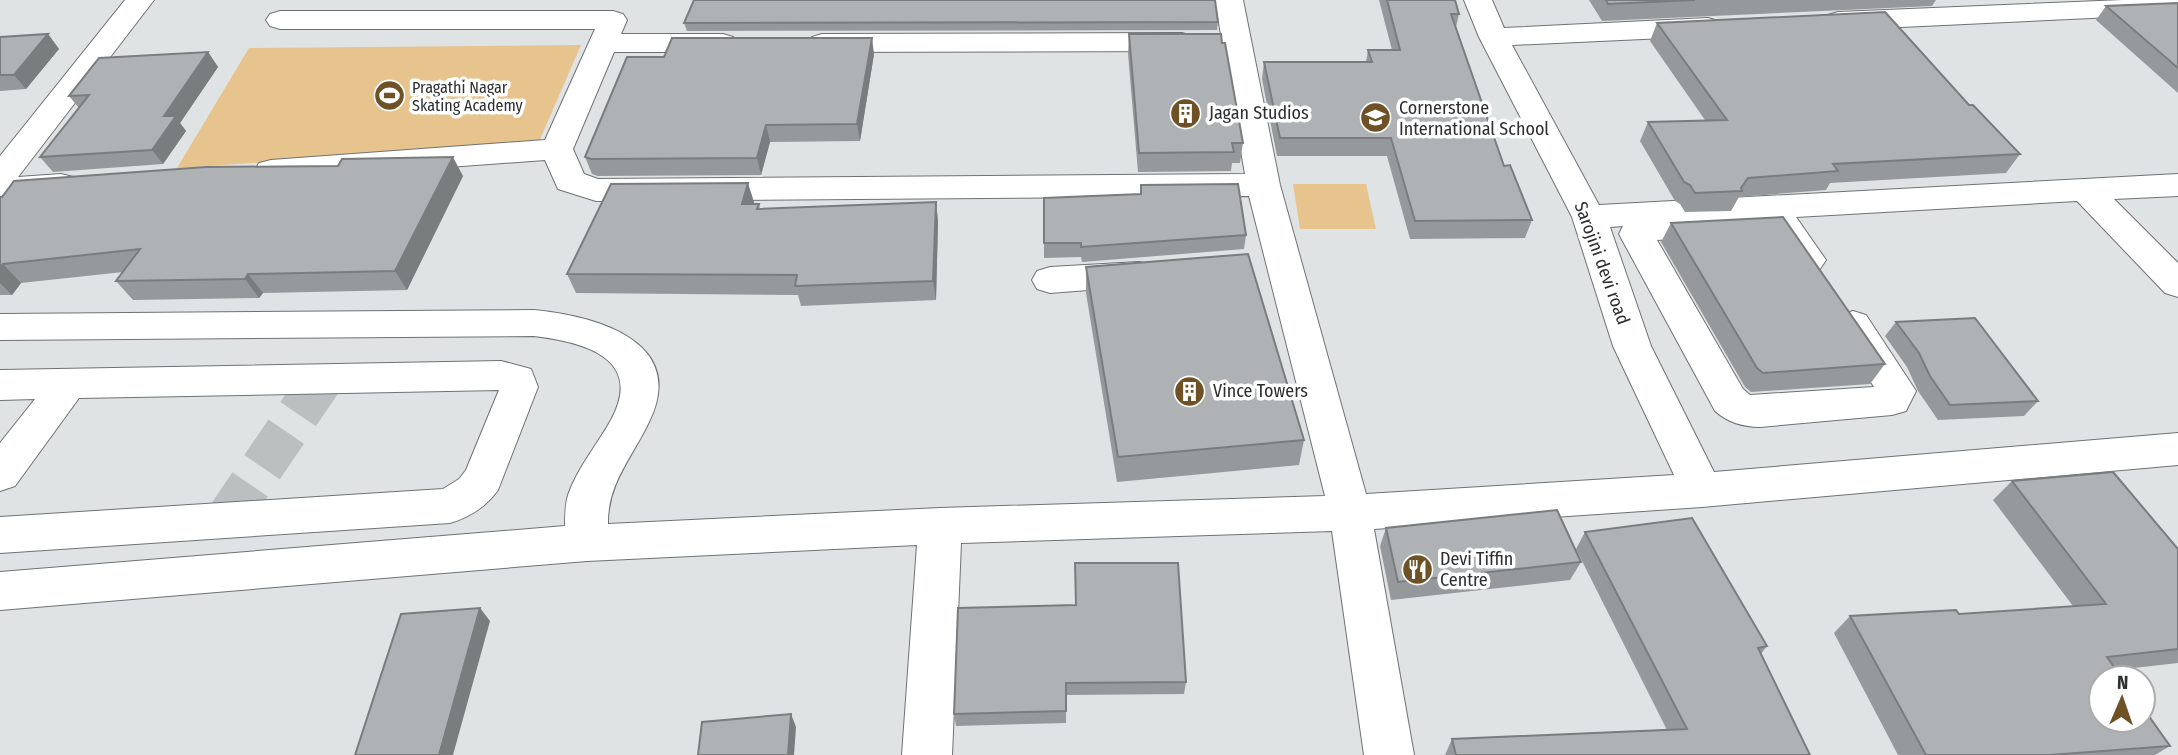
<svg xmlns="http://www.w3.org/2000/svg" width="2178" height="755" font-family="'Fira Sans Condensed',sans-serif">
	<rect width="100%" height="100%" fill="#dfe3e4"/>
	<!-- green -->
	<g fill="#e7c38d">
		<path d="M 581,45 L 538,144 L 177,168 L 249,48 Z"/>
		<path d="M 1293,184 L 1366,184 L 1376,229 L 1300,229 Z"/>
	</g>
	<g fill="none" stroke-linecap="round" stroke-linejoin="round">
		<!-- minor-tunnel -->
		<path stroke="#bbbfc0" stroke-width="43" stroke-dasharray="43 21" stroke-linecap="butt" d="M 226,520 L 322,379"/>
		<defs>
			<g id="minor">
				<path d="M 125,0 L 154,0 L 18,177 L 61,174 L 73,177 L 78,185 L 73,193 L 0,200 L 0,156 Z"/>
				<path d="M 1215,0 L 1243,0 L 1280,185 L 1366,494 L 1674,475 L 1613,346 L 1572,217 L 1479,37 L 1464,0 L 1492,0 L 1504,28 L 1708,18 L 1718,21 L 1722,27 L 1718,33 L 1708,36 L 1512,45 L 1599,205 L 2178,174 L 2178,196 L 2114,199 L 2178,263 L 2178,297 L 2165,293 L 2077,201 L 1796,217 L 1826,260 L 1820,269 L 1808,272 L 1796,269 L 1763,219 L 1737,220 L 1740,225 L 1735,233 L 1723,236 L 1657,240 L 1743,389 L 1750,395 L 1874,387 L 1835,324 L 1840,315 L 1853,311 L 1866,315 L 1916,391 L 1906,411 L 1892,415 L 1760,427 C 1744,427 1727,422 1715,411 L 1619,234 L 1623,226 L 1610,227 L 1651,346 L 1714,472 L 2178,433 L 2178,465 L 1702,507 L 1374,529 L 1414,755 L 1364,755 L 1332,531 L 961,543 L 952,755 L 902,755 L 917,545 L 587,561 L 0,610 L 0,572 L 565,526 C 565,516 565,505 568,495 C 578,467 597,445 611,420 C 645,357 582,342 534,336 L 0,340 L 0,314 L 534,310 C 594,316 689,340 649,422 C 633,456 607,484 608,524 L 940,508 L 1325,496 L 1249,196 L 596,201 L 558,189 L 545,160 L 271,180 L 259,177 L 255,170 L 259,163 L 271,160 L 545,140 L 595,29 L 280,29 L 270,26 L 266,20 L 270,14 L 280,11 L 613,11 L 623,14 L 627,20 L 621,34 L 723,34 L 733,37 L 738,43 L 733,49 L 723,52 L 614,52 L 573,149 L 584,174 L 598,179 L 1245,174 Z"/>
				<path d="M 2123,0 L 2178,0 L 2178,14 L 1838,30 L 1828,27 L 1824,21 L 1828,15 L 1838,12 Z"/>
				<path d="M 1182,33 L 1192,36 L 1197,42 L 1192,48 L 1182,51 L 822,52 L 812,49 L 807,43 L 812,37 L 822,34 Z"/>
				<path d="M 1139,262 L 1152,265 L 1157,274 L 1152,283 L 1139,286 L 1050,293 L 1037,289 L 1032,280 L 1037,271 L 1050,267 Z"/>
				<path d="M 501,361 L 531,369 L 538,387 L 498,490 C 486,507 470,517 450,523 L 0,553 L 0,517 L 443,489 L 459,479 L 466,470 L 499,390 L 79,398 L 15,486 L 0,491 L 0,443 L 35,399 L 0,400 L 0,370 Z"/>
			</g>
		</defs>
		<!-- minor casing -->
		<use href="#minor" stroke="#6f7274" stroke-width="2"/>
		<!-- minor -->
		<use href="#minor" fill="#fff" fill-rule="evenodd"/>
	</g>
	<!-- wall -->
	<g fill="#96999b">
		<path d="M 1379,0 L 1455,0 L 1459,14 L 1456,27 L 1504,166 L 1532,220 L 1525,238 L 1410,239 L 1387,156 L 1277,156 L 1262,79 L 1264,62 L 1366,62 L 1368,50 L 1392,50 Z"/>
		<path d="M 1589,0 L 1936,0 L 1932,6 L 1602,21 Z"/>
		<path d="M 2178,3 L 2178,93 L 2096,20 L 2106,6 Z"/>
		<path d="M 1218,22 L 1217,30 L 687,31 L 684,23 Z"/>
		<path d="M 1657,23 L 1969,105 L 2020,154 L 2006,173 L 1830,183 L 1826,190 L 1739,197 L 1731,211 L 1685,212 L 1680,204 L 1675,201 L 1640,141 L 1648,122 L 1705,120 L 1650,41 Z"/>
		<path d="M 48,34 L 59,49 L 26,89 L 0,91 L 0,37 Z"/>
		<path d="M 1129,34 L 1222,43 L 1243,143 L 1240,163 L 1232,163 L 1231,171 L 1138,172 L 1128,54 Z"/>
		<path d="M 208,52 L 218,67 L 180,123 L 186,131 L 163,164 L 53,172 L 40,157 L 79,108 L 69,96 Z"/>
		<path d="M 874,54 L 860,141 L 770,142 L 761,175 L 598,176 L 592,174 L 585,157 Z"/>
		<path d="M 463,176 L 407,290 L 263,293 L 259,298 L 133,300 L 116,281 L 123,272 L 21,283 L 12,295 L 0,295 L 0,197 Z"/>
		<path d="M 1141,185 L 1246,235 L 1244,249 L 1082,262 L 1081,257 L 1044,258 L 1044,243 L 1140,194 Z"/>
		<path d="M 754,202 L 753,204 L 759,204 L 760,209 L 936,202 L 938,222 L 936,300 L 801,306 L 798,295 L 576,293 L 567,274 Z"/>
		<path d="M 1671,223 L 1885,364 L 1870,384 L 1751,392 L 1745,387 L 1661,242 Z"/>
		<path d="M 1086,267 L 1304,440 L 1299,465 L 1117,482 L 1086,293 Z"/>
		<path d="M 1896,322 L 2038,401 L 2024,416 L 1938,420 L 1918,391 L 1907,367 L 1885,336 Z"/>
		<path d="M 2012,481 L 2178,549 L 2178,663 L 2116,670 L 2170,746 L 2155,755 L 1898,755 L 1834,633 L 1850,616 L 1959,614 L 2073,606 L 1993,500 Z"/>
		<path d="M 1386,528 L 1581,562 L 1570,580 L 1391,600 L 1380,546 Z"/>
		<path d="M 1585,532 L 1767,646 L 1761,654 L 1810,755 L 1445,755 L 1452,739 L 1667,730 L 1576,549 Z"/>
		<path d="M 1076,605 L 1186,682 L 1184,694 L 1066,695 L 1066,723 L 956,726 L 954,714 Z"/>
	</g>
	<!-- shaded-wall -->
	<g fill="#7a7d7e">
		<path d="M 48,34 L 59,49 L 26,89 L 14,75 Z"/>
		<path d="M 872,38 L 874,54 L 860,141 L 857,124 Z"/>
		<path d="M 208,52 L 218,67 L 180,123 L 186,131 L 163,164 L 152,150 L 164,116 Z"/>
		<path d="M 766,125 L 770,142 L 761,175 L 757,158 Z"/>
		<path d="M 453,157 L 463,176 L 407,290 L 395,271 Z"/>
		<path d="M 748,183 L 754,202 L 748,223 L 742,204 Z"/>
		<path d="M 936,202 L 938,222 L 936,300 L 933,281 Z"/>
		<path d="M 3,264 L 21,283 L 12,295 L 0,283 L 0,268 Z"/>
		<path d="M 248,274 L 263,293 L 259,298 L 245,279 Z"/>
		<path d="M 480,608 L 490,621 L 453,755 L 439,755 Z"/>
		<path d="M 791,714 L 796,727 L 794,755 L 788,755 Z"/>
	</g>
	<!-- building -->
	<g fill="#afb2b4" stroke="#7a7d7e" stroke-width="2">
		<path d="M 694,0 L 1215,0 L 1218,22 L 684,23 Z"/>
		<path d="M 1387,0 L 1455,0 L 1459,14 L 1451,14 L 1504,166 L 1510,165 L 1532,220 L 1415,221 L 1391,138 L 1280,138 L 1264,62 L 1372,62 L 1368,50 L 1400,50 Z"/>
		<path d="M 1606,0 L 1695,0 L 1608,4 Z"/>
		<path d="M 2178,3 L 2178,68 L 2106,6 Z"/>
		<path d="M 1885,12 L 1969,105 L 1973,105 L 2020,154 L 1833,164 L 1838,171 L 1748,178 L 1741,188 L 1742,191 L 1695,193 L 1690,185 L 1684,182 L 1648,122 L 1727,120 L 1657,23 Z"/>
		<path d="M 48,34 L 14,75 L 0,75 L 0,37 Z"/>
		<path d="M 1129,34 L 1221,34 L 1222,43 L 1225,43 L 1243,143 L 1232,143 L 1234,152 L 1139,153 Z"/>
		<path d="M 672,38 L 872,38 L 857,124 L 766,125 L 757,158 L 591,159 L 585,157 L 627,57 L 664,57 Z"/>
		<path d="M 208,52 L 164,116 L 176,116 L 152,150 L 40,157 L 89,95 L 69,96 L 99,58 Z"/>
		<path d="M 453,157 L 395,271 L 248,274 L 245,279 L 116,281 L 140,249 L 3,264 L 0,268 L 0,197 L 2,197 L 14,181 L 206,167 L 338,166 L 342,159 Z"/>
		<path d="M 748,183 L 742,204 L 759,204 L 757,209 L 936,202 L 933,281 L 795,286 L 797,275 L 567,274 L 611,184 Z"/>
		<path d="M 1238,184 L 1246,235 L 1081,247 L 1081,243 L 1044,243 L 1044,198 L 1141,194 L 1141,185 Z"/>
		<path d="M 1783,217 L 1885,364 L 1763,373 L 1757,368 L 1671,223 Z"/>
		<path d="M 1248,254 L 1304,440 L 1118,457 L 1086,267 Z"/>
		<path d="M 1975,318 L 2038,401 L 1950,405 L 1930,376 L 1919,353 L 1896,322 Z"/>
		<path d="M 2113,472 L 2178,549 L 2178,649 L 2107,657 L 2122,678 L 2101,678 L 2101,720 L 2143,720 L 2143,708 L 2170,746 L 2050,755 L 1926,755 L 1850,616 L 1956,610 L 1959,614 L 2106,604 L 2012,481 Z"/>
		<path d="M 1557,510 L 1581,562 L 1398,582 L 1386,528 Z"/>
		<path d="M 1692,518 L 1767,646 L 1758,648 L 1810,755 L 1456,755 L 1452,739 L 1687,729 L 1585,532 Z"/>
		<path d="M 1075,563 L 1178,563 L 1186,682 L 1066,683 L 1066,711 L 954,714 L 958,608 L 1076,605 Z"/>
		<path d="M 480,608 L 439,755 L 355,755 L 401,614 Z"/>
		<path d="M 791,714 L 788,755 L 698,755 L 702,722 Z"/>
	</g>
	<!-- icons -->
	<defs>
		<symbol id="stadium-disc" viewBox="-11 -11 22 22"><circle r="9.5" fill="#6e5225" stroke="#fff"/><path d="M0-5a6.5 5 0 1 0 0 10a6.5 5 0 1 0 0-10ZM-3.5-1.8h7v3.6h-7Z" fill="#fff"/></symbol>
		<symbol id="building-disc" viewBox="-11 -11 22 22"><circle r="9.5" fill="#6e5225" stroke="#fff"/><path d="M-4-6H4V6H1V3H-1V6H-4ZM-2.5-4.3h1.7v1.8h-1.7ZM.8-4.3h1.7v1.8H.8ZM-2.5-1h1.7V.8h-1.7ZM.8-1h1.7V.8H.8Z" fill="#fff"/></symbol>
		<symbol id="school-disc" viewBox="-11 -11 22 22"><circle r="9.5" fill="#6e5225" stroke="#fff"/><path d="M0-5L7-2L0 1L-7-2ZM-4 1L0 2.5L4 1V4Q0 6-4 4Z" fill="#fff"/></symbol>
		<symbol id="restaurant-disc" viewBox="-11 -11 22 22"><circle r="9.5" fill="#6e5225" stroke="#fff"/><path d="M-5-6h1v4h1v-4h1v4h1v-4h1v5L-1.5 .5V6h-2V.5L-5-1ZM5-6V6H3V1.5H1.5Q1.5-4 5-6Z" fill="#fff"/></symbol>
	</defs>
	<g fill-rule="evenodd">
		<use href="#stadium-disc" x="372" y="78" width="35" height="35"/>
		<use href="#building-disc" x="1168" y="96" width="35" height="35"/>
		<use href="#school-disc" x="1358" y="100" width="35" height="35"/>
		<use href="#building-disc" x="1172" y="374" width="35" height="35"/>
		<use href="#restaurant-disc" x="1400" y="552" width="35" height="35"/>
	</g>
	<g text-anchor="middle" stroke-width="7" stroke-linejoin="round" paint-order="stroke">
		<!-- far-poi labels -->
		<g font-size="16" fill="#2d2e2f" stroke="#fff" text-anchor="start">
			<text x="412" y="93">Pragathi Nagar<tspan x="412" dy="18">Skating Academy</tspan></text>
		</g>
		<!-- poi labels -->
		<g font-size="18" fill="#2d2e2f" stroke="#fff" text-anchor="start">
			<text x="1399" y="114">Cornerstone<tspan x="1399" dy="21">International School</tspan></text>
			<text x="1209" y="119">Jagan Studios</text>
			<text x="1213" y="397">Vince Towers</text>
			<text x="1440" y="565">Devi Tiffin<tspan x="1440" dy="21">Centre</tspan></text>
		</g>
		<!-- street labels -->
		<g font-size="18" fill="#2d2e2f" stroke="#fff">
			<text transform="translate(1602 263) rotate(70)" y="6">Sarojini devi road</text>
		</g>
	</g>
	<!-- north arrow -->
	<g transform="translate(2122 699) rotate(2)"><circle r="33" fill="#ffffff" stroke="#ababac" stroke-width="2"/>
	<path d="M0-5L12 26L0 18L-12 26Z" fill="#6e5225"/>
	<text y="-10" font-size="19" font-weight="bold" text-anchor="middle" fill="#2d2e2f">N</text>
	</g>
</svg>
